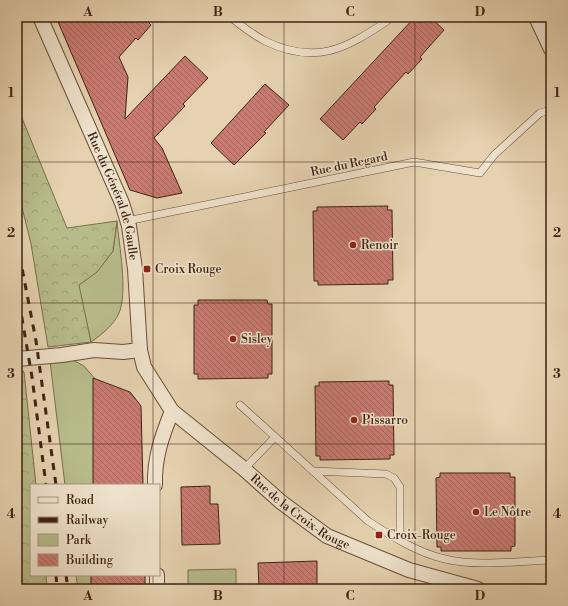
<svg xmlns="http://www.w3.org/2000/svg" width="568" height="606" font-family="'Libre Bodoni',serif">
	<defs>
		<pattern id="forest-crowns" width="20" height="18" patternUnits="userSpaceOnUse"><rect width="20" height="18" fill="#b7bb8a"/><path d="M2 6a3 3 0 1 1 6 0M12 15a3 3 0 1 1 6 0" fill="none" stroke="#9ea076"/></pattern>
		<pattern id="building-back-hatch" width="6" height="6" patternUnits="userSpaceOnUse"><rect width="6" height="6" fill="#c97b71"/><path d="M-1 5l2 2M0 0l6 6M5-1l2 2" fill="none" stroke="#a5645c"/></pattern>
	</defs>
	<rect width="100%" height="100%" fill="#e6d2b0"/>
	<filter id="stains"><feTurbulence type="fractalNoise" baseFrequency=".005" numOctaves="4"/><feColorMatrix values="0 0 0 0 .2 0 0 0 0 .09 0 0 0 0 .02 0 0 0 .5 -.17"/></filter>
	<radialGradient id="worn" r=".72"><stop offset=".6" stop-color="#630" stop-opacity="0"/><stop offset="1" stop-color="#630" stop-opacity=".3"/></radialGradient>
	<!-- green -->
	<g fill="#b7bb8a" stroke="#7a6f4e">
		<path d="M 117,221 C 119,244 128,293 119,313 C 114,325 101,335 91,342 L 78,285 L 97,272 L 113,251 Z"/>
		<path d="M 71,359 L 84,366 L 96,380 L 97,485 L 65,485 L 50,361 Z"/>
		<path d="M 236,569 L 236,589 L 188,589 L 188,570 Z"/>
		<path d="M 76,575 L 99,575 L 99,589 L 78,589 Z"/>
	</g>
	<!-- forest -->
	<g fill="url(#forest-crowns)" stroke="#7a6f4e">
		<path d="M 17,106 L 67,228 L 117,221 L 113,251 L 97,272 L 79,285 L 91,342 L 48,347 L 31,244 L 17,187 Z"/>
		<path d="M 17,366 L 24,372 L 36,485 L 31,485 L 31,575 L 46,575 L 47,589 L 19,589 L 17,578 Z"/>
	</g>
	<!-- building -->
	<g fill="url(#building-back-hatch)" stroke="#3e2313">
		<path d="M 56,17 L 143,17 L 151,25 L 138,40 L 136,38 L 119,57 L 128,77 L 125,119 L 185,56 L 208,78 L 183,104 L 185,106 L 154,138 L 162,148 L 182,193 L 157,198 L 130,190 Z"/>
		<path d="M 415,17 L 430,17 L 444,30 L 420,57 L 422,59 L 408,74 L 406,72 L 374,107 L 376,109 L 362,124 L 360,122 L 343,140 L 320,119 Z"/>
		<path d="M 265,84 L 289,105 L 264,132 L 266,133 L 234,165 L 211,143 Z"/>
		<path d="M 388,206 L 387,210 L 392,210 L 393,280 L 388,280 L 388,284 L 318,285 L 318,281 L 314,281 L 313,211 L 317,211 L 317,207 Z"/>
		<path d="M 198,300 L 267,300 L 268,304 L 272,304 L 272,374 L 268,374 L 268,378 L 198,379 L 198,374 L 194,374 L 194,305 L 198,305 Z"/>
		<path d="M 93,378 L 130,392 L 141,406 L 143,485 L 93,485 Z"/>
		<path d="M 389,381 L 389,385 L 393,385 L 394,455 L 390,455 L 390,459 L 320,460 L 320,456 L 316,456 L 315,386 L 319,386 L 319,382 Z"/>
		<path d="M 440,473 L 510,473 L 510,477 L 515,477 L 515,546 L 511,547 L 511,551 L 441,551 L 441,547 L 437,547 L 436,478 L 440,477 Z"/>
		<path d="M 210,486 L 210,504 L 218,504 L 220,544 L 182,545 L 181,487 Z"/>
		<path d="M 317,561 L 317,589 L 259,589 L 258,563 Z"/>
		<rect x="91" y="575" width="54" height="14"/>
	</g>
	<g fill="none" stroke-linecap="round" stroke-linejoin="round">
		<defs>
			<g id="service">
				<path d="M 230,17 C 241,25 253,35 265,41 C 315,65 344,50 387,21"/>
				<path d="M 127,221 L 414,162 L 480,173 L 494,155 L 540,113 L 551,110"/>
				<path d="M 240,405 L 368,521 C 391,536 418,553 445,559 C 478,567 517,561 551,560"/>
				<path d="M 244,469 L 275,437"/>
				<path d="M 313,471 L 386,474 L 394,478 L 400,487 L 400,539"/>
			</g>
			<g id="minor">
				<path id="s1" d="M 40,17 L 122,203 L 129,226 L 135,269 L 140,350 L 144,367 L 172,411 L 244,469 L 281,502 L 327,536 L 409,570 L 478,589"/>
				<path d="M 536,17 L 551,49"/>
				<path d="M 17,359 L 62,355 L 94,350 L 123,352 L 140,350"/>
				<path d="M 155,485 C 154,458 162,436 172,411"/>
				<path d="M 157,575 L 157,589"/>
			</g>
		</defs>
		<!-- service casing -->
		<use href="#service" stroke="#684f3a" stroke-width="8"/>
		<!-- minor casing -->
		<use href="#minor" stroke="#684f3a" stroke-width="16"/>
		<!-- service -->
		<use href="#service" stroke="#efe2cc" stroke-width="7"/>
		<!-- minor -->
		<use href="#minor" stroke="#efe2cc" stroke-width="14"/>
		<!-- rail -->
		<g stroke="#3e2313" stroke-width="3" stroke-dasharray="7 7" stroke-linecap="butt">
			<path d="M 17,242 L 36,341 L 56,485"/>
			<path d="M 17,289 L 32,377 L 46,485"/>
			<path d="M 56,575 L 57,589"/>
			<path d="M 66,575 L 68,589"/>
		</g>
	</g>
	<!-- grid -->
	<path fill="none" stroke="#3e2313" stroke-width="1" stroke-opacity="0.55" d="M 153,17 L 153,485M 284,17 L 284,589M 415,17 L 415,589M 17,162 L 551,162M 17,303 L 551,303M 17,444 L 551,444M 153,575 L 153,589"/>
	<!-- markers -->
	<g fill="#8f2418" stroke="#efe2cc" stroke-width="1.5">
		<circle cx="353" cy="245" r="4"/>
		<rect x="143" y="265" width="8" height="8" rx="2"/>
		<circle cx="233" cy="339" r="4"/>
		<circle cx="354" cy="420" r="4"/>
		<circle cx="476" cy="512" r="4"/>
		<rect x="375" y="531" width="8" height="8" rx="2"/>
	</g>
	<g text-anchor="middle" stroke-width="3" stroke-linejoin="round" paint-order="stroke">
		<!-- street labels -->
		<g font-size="12" fill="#3e2313" stroke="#efe2cc">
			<text transform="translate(349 164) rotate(-12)" y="4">Rue du Regard</text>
			<text dy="4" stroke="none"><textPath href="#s1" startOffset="194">Rue du Général de Gaulle</textPath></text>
			<text dy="4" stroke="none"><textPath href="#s1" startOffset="585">Rue de la Croix-Rouge</textPath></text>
		</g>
		<!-- poi labels -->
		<g font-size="12" fill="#3e2313" stroke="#efe2cc" text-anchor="start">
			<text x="361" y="249">Renoir</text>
			<text x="155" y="273">Croix Rouge</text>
			<text x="241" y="343">Sisley</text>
			<text x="362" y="424">Pissarro</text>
			<text x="484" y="516">Le Nôtre</text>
			<text x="387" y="539">Croix-Rouge</text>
		</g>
	</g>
	<!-- margin -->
	<rect width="568" height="606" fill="none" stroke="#e6d2b0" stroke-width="44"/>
	<!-- legend -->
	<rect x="30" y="484" width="130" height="92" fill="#efe2cc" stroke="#a89682"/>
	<rect x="38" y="497" width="20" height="6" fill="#efe2cc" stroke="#a89682"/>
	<text x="66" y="504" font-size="12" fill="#3e2313">Road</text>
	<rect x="38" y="517" width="20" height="6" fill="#3e2313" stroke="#a89682"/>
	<text x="66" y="524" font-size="12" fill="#3e2313">Railway</text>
	<rect x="38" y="534" width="20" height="12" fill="#b7bb8a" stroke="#a89682"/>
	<text x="66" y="544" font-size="12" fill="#3e2313">Park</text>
	<rect x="38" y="554" width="20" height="12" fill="url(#building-back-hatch)" stroke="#a89682"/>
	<text x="66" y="564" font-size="12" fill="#3e2313">Building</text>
	<rect x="22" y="22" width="524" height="562" fill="none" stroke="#3e2313" stroke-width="1.5"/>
	<g font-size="13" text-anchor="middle" font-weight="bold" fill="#3e2313">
		<text x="88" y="16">A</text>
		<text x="218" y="16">B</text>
		<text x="350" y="16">C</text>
		<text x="480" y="16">D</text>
		<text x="11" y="97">1</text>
		<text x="557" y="97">1</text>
		<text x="11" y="237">2</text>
		<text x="557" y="237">2</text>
		<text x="11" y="378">3</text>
		<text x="557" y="378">3</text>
		<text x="11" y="518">4</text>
		<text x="557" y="518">4</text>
		<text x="88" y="600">A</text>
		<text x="218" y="600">B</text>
		<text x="350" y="600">C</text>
		<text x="480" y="600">D</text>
	</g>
	<rect width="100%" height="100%" filter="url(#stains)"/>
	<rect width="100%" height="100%" fill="url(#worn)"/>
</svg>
